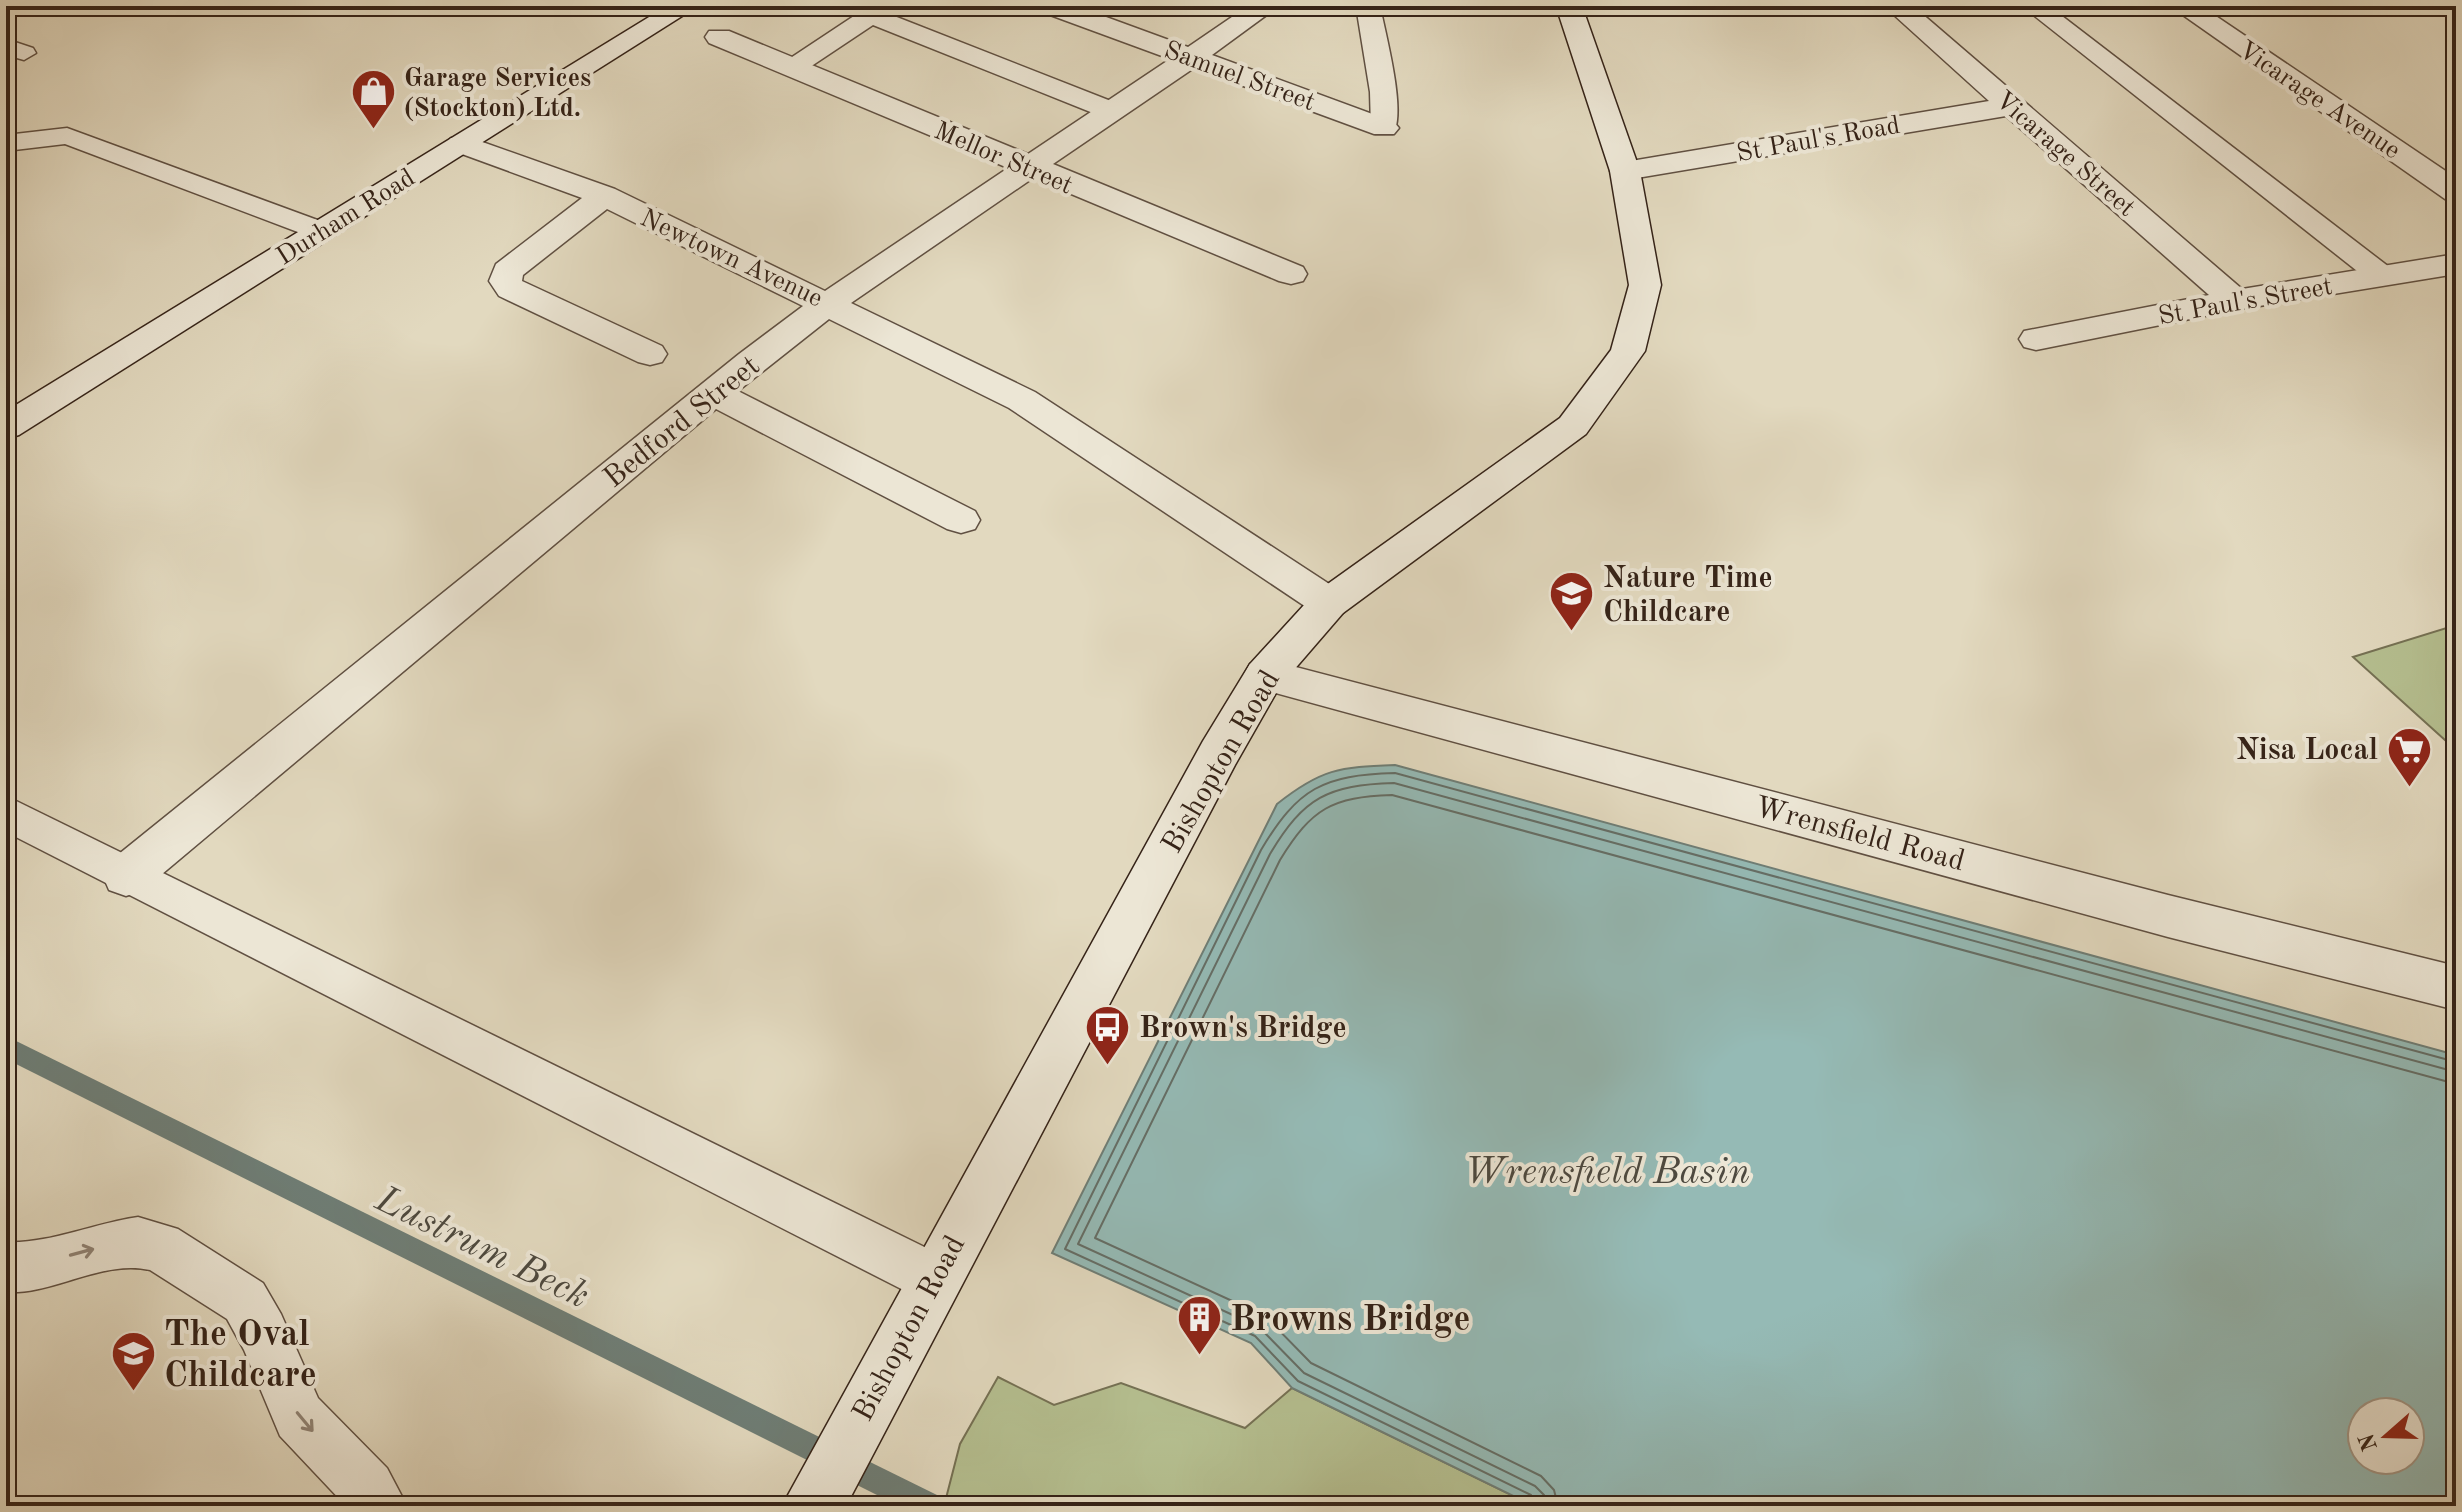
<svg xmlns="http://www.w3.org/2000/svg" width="2462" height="1512" font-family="'Old Standard TT',serif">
	<rect width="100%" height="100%" fill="#e2d9bf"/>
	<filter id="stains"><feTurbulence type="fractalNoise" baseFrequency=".0025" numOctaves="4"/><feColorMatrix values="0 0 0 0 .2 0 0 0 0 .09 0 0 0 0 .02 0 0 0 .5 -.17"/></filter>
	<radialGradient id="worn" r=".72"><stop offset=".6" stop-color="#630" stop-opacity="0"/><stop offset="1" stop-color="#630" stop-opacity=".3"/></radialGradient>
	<!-- green -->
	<g fill="#b5bf90" stroke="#757154" stroke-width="2">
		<path d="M 2456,625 L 2456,750 L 2353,657 Z"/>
		<path d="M 998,1377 L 1054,1405 L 1121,1383 L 1245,1428 L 1292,1388 L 1534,1506 L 944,1506 L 960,1444 Z"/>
	</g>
	<!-- water -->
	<path fill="#95bab5" stroke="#6f7e76" stroke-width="2" fill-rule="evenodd" d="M 1395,765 L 2456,1055 L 2456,1506 L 1534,1506 L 1292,1388 L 1251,1343 L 1052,1253 L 1277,804 C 1321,769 1339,767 1395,765 ZM 2362,1412 L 2410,1412 L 2410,1460 L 2362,1460 Z"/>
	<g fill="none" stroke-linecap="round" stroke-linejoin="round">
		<!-- shore -->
		<g stroke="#656e66" stroke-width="2">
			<path d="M 1536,1506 L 1531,1495 L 1298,1381 L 1255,1336 L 1065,1249 L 1261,850 C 1298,788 1323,775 1395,773 L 2456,1062"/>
			<path d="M 1546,1506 L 1544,1495 L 1535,1486 L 1304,1373 L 1259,1327 L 1078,1244 L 1270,854 C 1304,797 1328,785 1394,783 L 2456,1072"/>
			<path d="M 1558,1506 L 1554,1490 L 1541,1476 L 1311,1363 L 1265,1316 L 1095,1238 L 1280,860 C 1312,808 1332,797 1392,795 L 2456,1084"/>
		</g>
		<!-- stream -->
		<path fill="#6f7e76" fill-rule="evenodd" d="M 6,1036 L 939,1496 L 943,1506 L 899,1506 L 6,1059 Z"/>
		<defs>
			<g id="lane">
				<path d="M 869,6 L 897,6 L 889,14 L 1121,105 L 1125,111 L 1121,117 L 1103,117 L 873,25 L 801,73 L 783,73 L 779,68 L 783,63 Z"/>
				<path d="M 1356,6 L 1380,6 C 1385,32 1407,113 1393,134 L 1375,134 L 1371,128 L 1370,92 Z"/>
				<path d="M 2022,6 L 2049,6 L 2393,270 L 2397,276 L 2393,282 L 2371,282 Z"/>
				<path d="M 6,39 L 33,48 L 36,53 L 24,60 L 6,55 Z"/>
				<path d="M 67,128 L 331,225 L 335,231 L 331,237 L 311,237 L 65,144 L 6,151 L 6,135 Z"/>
				<path d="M 6,796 L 953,1261 L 961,1279 L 953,1297 L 935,1305 L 917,1297 L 6,832 Z"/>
				<path d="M 138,1217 L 178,1229 L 263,1283 L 281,1314 L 318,1398 L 387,1468 L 407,1506 L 346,1506 L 280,1436 L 244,1350 L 227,1319 L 150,1270 C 102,1259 54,1295 6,1292 L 6,1242 C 49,1244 95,1223 138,1217 Z"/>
			</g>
			<g id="street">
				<path d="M 1038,6 L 1076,6 L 1188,47 L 1248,6 L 1279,6 L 1212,55 L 1394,122 L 1399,128 L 1394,134 L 1374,134 L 1194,68 L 1053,164 L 1303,267 L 1307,274 L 1303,281 L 1291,284 L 1279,281 L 1033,178 L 851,303 L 1035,392 L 1343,593 L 1349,603 L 1343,613 L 1329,618 L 1315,613 L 1009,408 L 829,319 L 738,391 L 975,511 L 980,520 L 975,529 L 961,533 L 947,529 L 716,409 L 143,890 L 126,896 L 109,890 L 103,876 L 109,862 L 739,354 L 803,306 L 607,209 L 523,275 L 522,281 L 662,346 L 667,354 L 662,362 L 650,365 L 638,362 L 499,296 L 489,281 L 496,264 L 582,198 L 451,150 L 446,144 L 451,138 L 471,138 L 615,189 L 825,291 L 1008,168 L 709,43 L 705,37 L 709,31 L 729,31 L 1028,154 L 1170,59 L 1042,12 Z"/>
				<path d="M 1884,6 L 1913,6 L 2242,289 L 2456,254 L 2456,274 L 2235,310 L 2036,350 L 2024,347 L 2019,339 L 2024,331 L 2209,295 L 2006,116 L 1625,180 L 1614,177 L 1610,171 L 1614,165 L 1625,162 L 1989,101 Z"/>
				<path d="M 2170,6 L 2201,6 L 2456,178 L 2456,201 L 2445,199 Z"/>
				<path d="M 1265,659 L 2168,895 L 2456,966 L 2456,1010 L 2168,937 L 1250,686 L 1244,675 L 1250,664 Z"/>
			</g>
			<g id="secondary">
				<path d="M 667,6 L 698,6 L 19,435 L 6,439 L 6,411 Z"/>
				<path d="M 1556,6 L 1582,6 L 1640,171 L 1661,285 L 1645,351 L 1586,434 L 1343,613 L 1280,686 L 1235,765 L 846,1506 L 782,1506 L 1203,741 L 1250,664 L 1315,593 L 1560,418 L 1611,350 L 1629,285 L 1610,171 Z"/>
			</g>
		</defs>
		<!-- lane casing -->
		<use href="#lane" stroke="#605042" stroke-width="3"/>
		<!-- street casing -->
		<use href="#street" stroke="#605042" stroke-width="3"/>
		<!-- secondary casing -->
		<use href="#secondary" stroke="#352318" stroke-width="3"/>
		<!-- lane -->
		<use href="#lane" fill="#ece6d5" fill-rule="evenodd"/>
		<!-- street -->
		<use href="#street" fill="#ece6d5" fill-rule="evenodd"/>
		<!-- secondary -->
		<use href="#secondary" fill="#ece6d5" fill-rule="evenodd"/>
	</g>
	<!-- one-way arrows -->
	<defs><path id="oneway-shaft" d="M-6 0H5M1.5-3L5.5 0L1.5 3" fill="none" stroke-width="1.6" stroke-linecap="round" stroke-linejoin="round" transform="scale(2)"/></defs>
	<g stroke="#908476">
		<use href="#oneway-shaft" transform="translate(82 1252) rotate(-15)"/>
		<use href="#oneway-shaft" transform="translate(305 1422) rotate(50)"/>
	</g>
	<!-- icons -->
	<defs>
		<symbol id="shop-pin" viewBox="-11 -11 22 30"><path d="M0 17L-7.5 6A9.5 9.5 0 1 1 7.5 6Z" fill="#8f2418" stroke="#ece6d5"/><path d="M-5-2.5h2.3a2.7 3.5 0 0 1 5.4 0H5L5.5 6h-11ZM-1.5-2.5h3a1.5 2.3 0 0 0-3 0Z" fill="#fff"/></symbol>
		<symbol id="school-pin" viewBox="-11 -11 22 30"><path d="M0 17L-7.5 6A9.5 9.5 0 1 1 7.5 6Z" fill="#8f2418" stroke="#ece6d5"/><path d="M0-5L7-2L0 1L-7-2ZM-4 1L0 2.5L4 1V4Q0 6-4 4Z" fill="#fff"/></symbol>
		<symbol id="supermarket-pin" viewBox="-11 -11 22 30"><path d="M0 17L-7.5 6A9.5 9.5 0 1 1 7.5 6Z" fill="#8f2418" stroke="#ece6d5"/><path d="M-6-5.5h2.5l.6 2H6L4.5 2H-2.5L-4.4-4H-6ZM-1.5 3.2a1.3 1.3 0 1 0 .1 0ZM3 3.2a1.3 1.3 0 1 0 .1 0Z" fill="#fff"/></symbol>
		<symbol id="bus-pin" viewBox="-11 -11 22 30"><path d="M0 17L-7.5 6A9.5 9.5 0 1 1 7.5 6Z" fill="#8f2418" stroke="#ece6d5"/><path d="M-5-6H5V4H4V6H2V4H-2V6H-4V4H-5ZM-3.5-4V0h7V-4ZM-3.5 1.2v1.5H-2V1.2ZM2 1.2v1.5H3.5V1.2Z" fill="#fff"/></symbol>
		<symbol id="building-pin" viewBox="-11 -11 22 30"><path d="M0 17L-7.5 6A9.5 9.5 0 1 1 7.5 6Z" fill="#8f2418" stroke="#ece6d5"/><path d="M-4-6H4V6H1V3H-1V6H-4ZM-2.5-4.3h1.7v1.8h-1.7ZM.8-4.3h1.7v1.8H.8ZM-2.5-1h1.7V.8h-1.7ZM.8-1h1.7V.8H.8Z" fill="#fff"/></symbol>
	</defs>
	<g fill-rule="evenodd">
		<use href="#shop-pin" x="348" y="66" width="51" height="69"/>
		<use href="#school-pin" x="1546" y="568" width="51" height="69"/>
		<use href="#supermarket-pin" x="2384" y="724" width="51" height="69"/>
		<use href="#bus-pin" x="1082" y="1002" width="51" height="69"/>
		<use href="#building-pin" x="1174" y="1292" width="51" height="69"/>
		<use href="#school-pin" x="108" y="1328" width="51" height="69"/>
	</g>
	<g text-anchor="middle" stroke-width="8" stroke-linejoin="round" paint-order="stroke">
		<!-- far-street labels -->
		<g font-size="26" fill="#352318" stroke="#ece6d5">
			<text transform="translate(1240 75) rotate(20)" y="9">Samuel Street</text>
			<text transform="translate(2320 99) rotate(34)" y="9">Vicarage Avenue</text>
			<text transform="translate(1818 138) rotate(-10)" y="9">St Paul's Road</text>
			<text transform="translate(2066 153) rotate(41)" y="9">Vicarage Street</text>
			<text transform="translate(1004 157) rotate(23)" y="9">Mellor Street</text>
			<text transform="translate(345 216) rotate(-32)" y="9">Durham Road</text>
			<text transform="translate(732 257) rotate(25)" y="9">Newtown Avenue</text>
			<text transform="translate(2245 300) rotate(-10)" y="9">St Paul's Street</text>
		</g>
		<!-- far-poi labels -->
		<g font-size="26" font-weight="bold" fill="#352318" stroke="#ece6d5" text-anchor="start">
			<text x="404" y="86">Garage Services<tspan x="404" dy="30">(Stockton) Ltd.</tspan></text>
		</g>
		<!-- street labels -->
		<g font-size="30" fill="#352318" stroke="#ece6d5">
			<text transform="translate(681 421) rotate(-39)" y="10">Bedford Street</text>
			<text transform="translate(1220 761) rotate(-60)" y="10">Bishopton Road</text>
			<text transform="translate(1860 833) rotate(15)" y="10">Wrensfield Road</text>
			<text transform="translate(908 1328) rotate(-62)" y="10">Bishopton Road</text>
		</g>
		<!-- poi labels -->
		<g font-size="30" font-weight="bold" fill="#352318" stroke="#ece6d5" text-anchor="start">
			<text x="1603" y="587">Nature Time<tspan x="1603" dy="34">Childcare</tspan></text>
			<text x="2378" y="759" text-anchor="end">Nisa Local</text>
			<text x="1139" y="1037">Brown's Bridge</text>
		</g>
		<!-- near-poi labels -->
		<g font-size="36" font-weight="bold" fill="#352318" stroke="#ece6d5" text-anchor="start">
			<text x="1230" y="1330">Browns Bridge</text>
			<text x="164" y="1345">The Oval<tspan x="164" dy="41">Childcare</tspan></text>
		</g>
		<!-- near-water labels -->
		<g font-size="38" font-style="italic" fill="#4d493f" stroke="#ece6d5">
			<text x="1607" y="1183">Wrensfield Basin</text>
			<text transform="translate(483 1246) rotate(26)" y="13">Lustrum Beck</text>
		</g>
	</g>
	<!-- margin -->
	<rect width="2462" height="1512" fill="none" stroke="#e2d9bf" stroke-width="32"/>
	<rect x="8" y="8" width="2446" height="1496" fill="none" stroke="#352318" stroke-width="4"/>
	<rect x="16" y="16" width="2430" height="1480" fill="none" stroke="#352318" stroke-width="2"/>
	<!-- north arrow -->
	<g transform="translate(2386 1436) rotate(250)"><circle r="38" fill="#ece6d5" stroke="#a39889" stroke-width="2"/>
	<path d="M0-6L14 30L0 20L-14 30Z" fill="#8f2418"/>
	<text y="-12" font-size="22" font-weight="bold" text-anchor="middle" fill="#352318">N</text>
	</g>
	<rect width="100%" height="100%" filter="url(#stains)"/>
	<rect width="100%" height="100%" fill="url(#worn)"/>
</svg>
